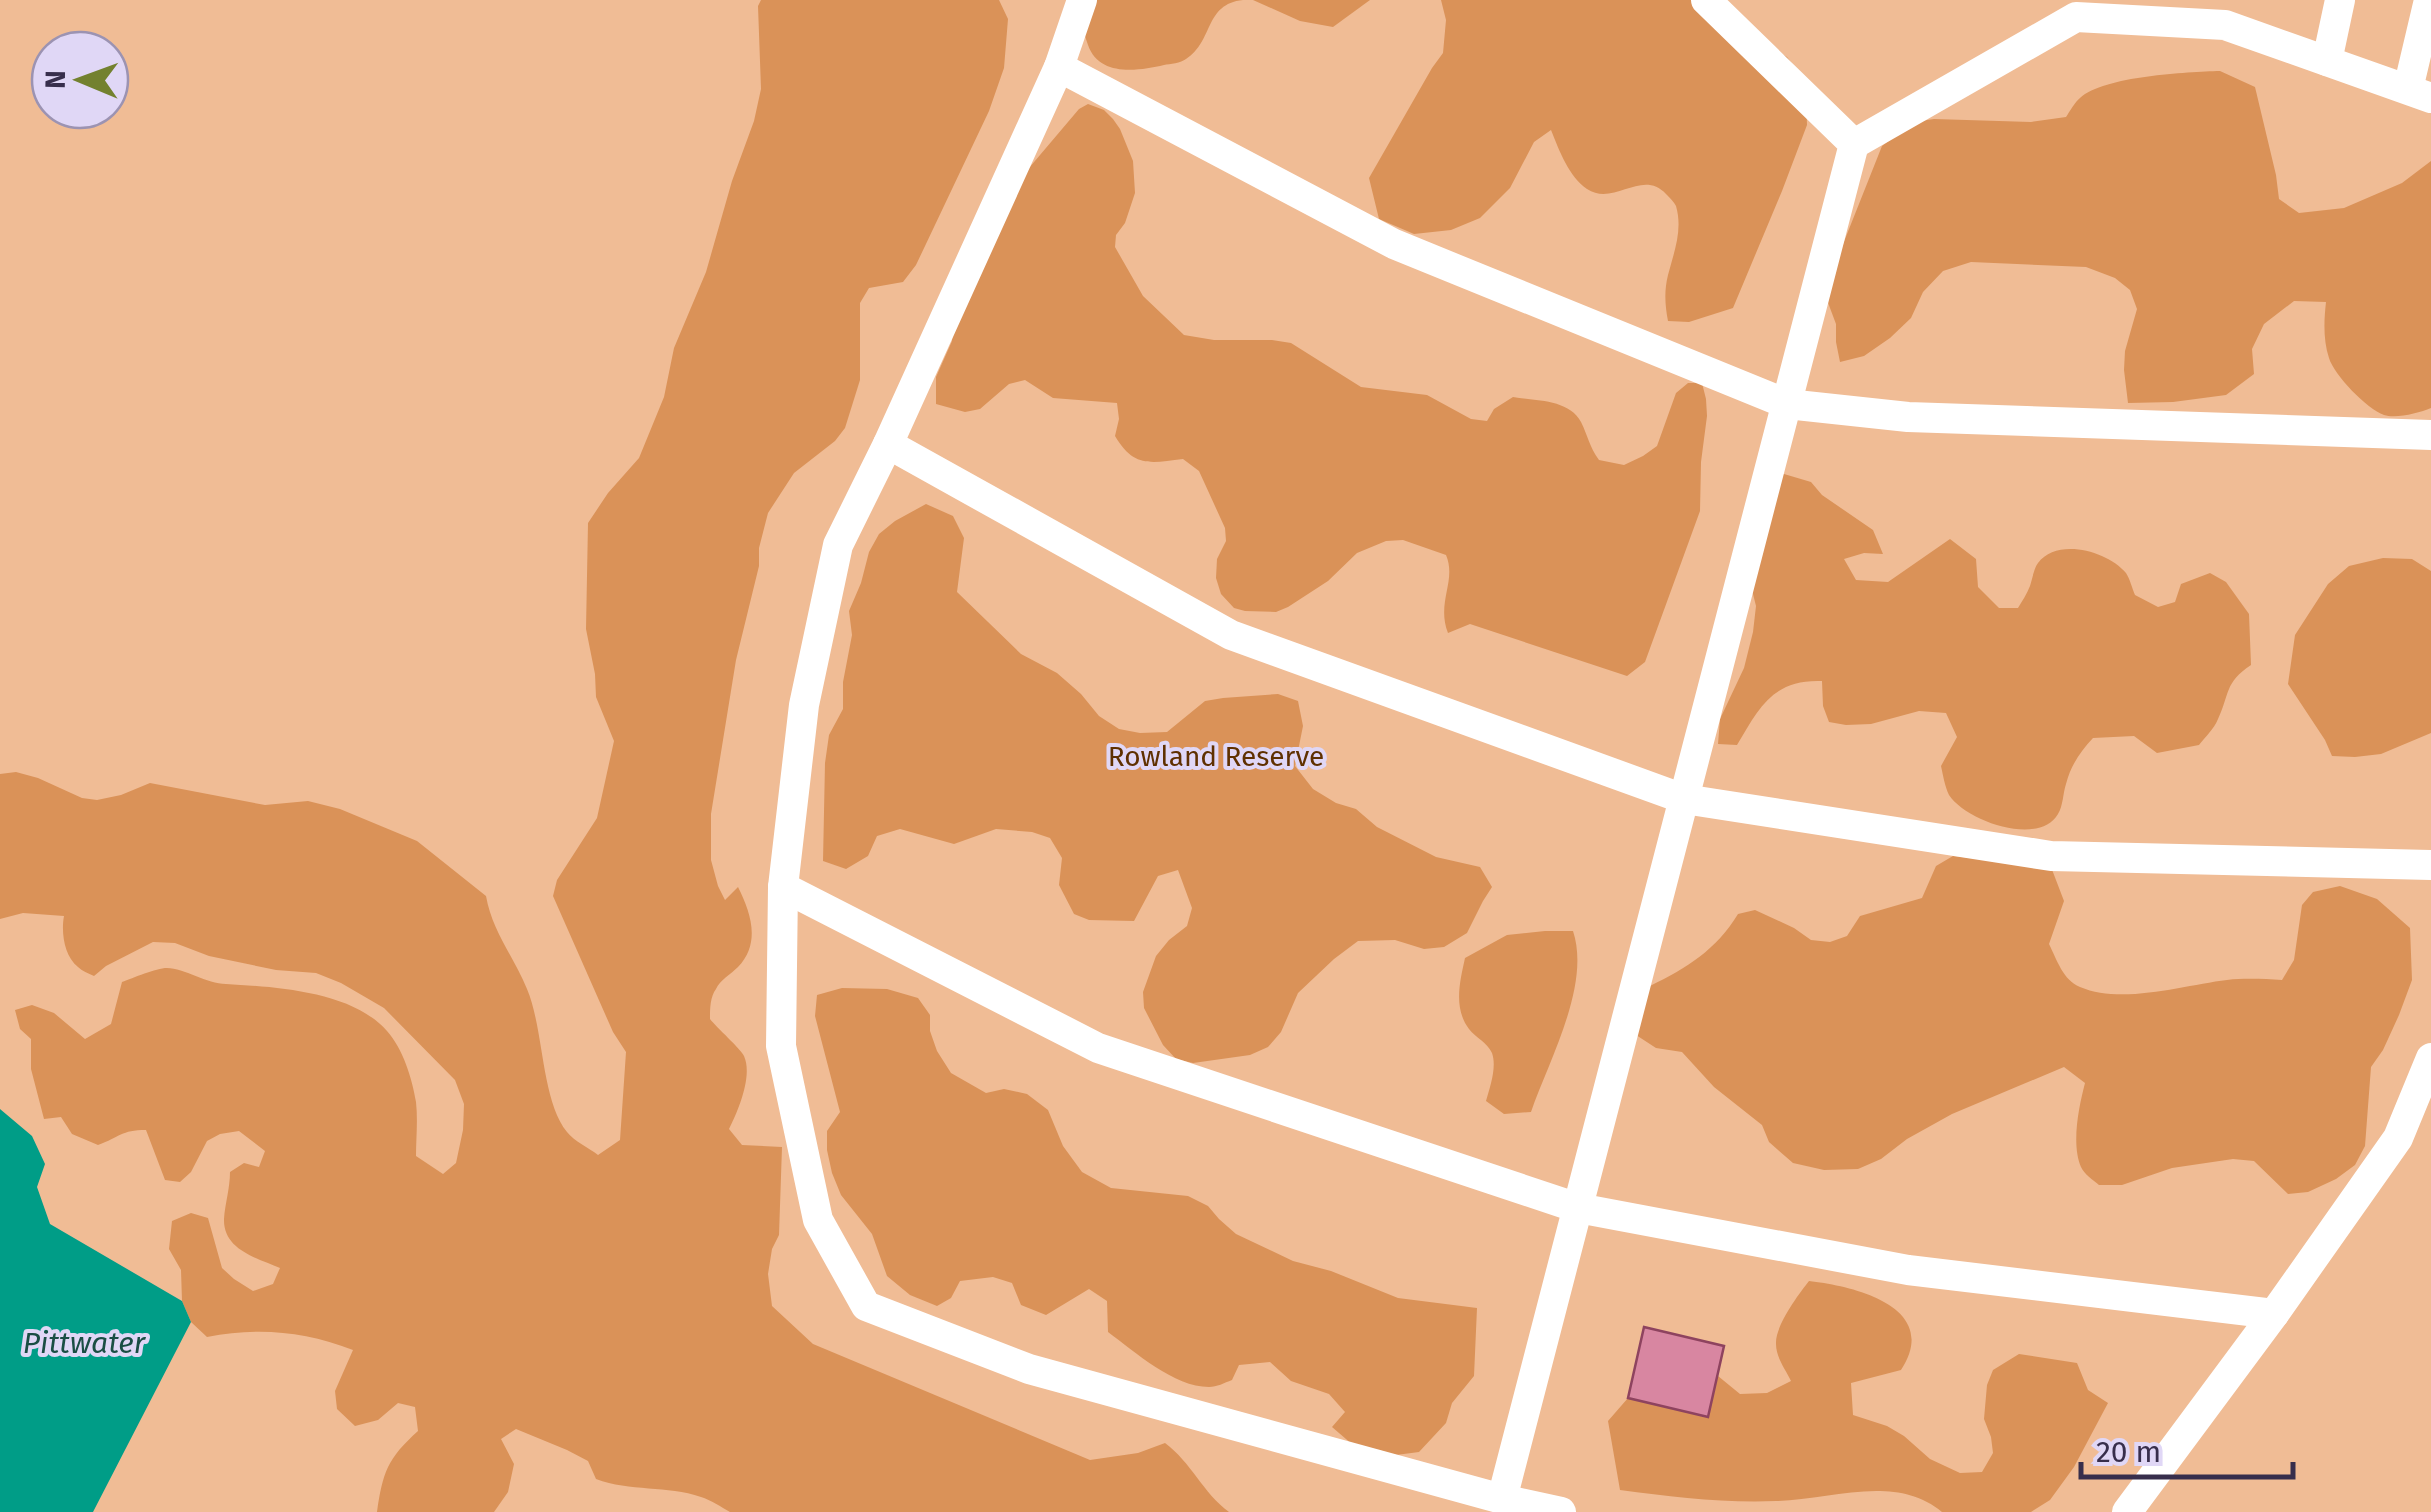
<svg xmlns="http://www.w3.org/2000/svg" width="2431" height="1512" font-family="'Fira Sans',sans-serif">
	<rect width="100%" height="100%" fill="#e0d7f6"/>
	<!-- green -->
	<path fill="#f0bc95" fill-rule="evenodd" d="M 0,0 L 2431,0 L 2431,1512 L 0,1512 ZM 50,50 L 110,50 L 110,110 L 50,110 Z"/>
	<!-- forest -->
	<g fill="#da9258">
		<path d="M 761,0 L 999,0 L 1008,19 L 1004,68 L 989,111 L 916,265 L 903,282 L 869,288 L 860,303 L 860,380 L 845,428 L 835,441 L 794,473 L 768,513 L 759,548 L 759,566 L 736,660 L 711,814 L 711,860 L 718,886 L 725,900 L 738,887 C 751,913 761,943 738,967 C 731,974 720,980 716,989 C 710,997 710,1009 710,1019 C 716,1027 741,1049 744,1056 C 753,1076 738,1111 729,1129 L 742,1145 L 782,1147 L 779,1235 L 772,1249 L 768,1274 L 772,1306 L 813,1344 L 1090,1460 L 1138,1453 L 1165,1443 C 1191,1462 1203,1493 1229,1512 L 730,1512 C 721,1507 711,1500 701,1497 C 667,1485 630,1492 596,1479 L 588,1461 L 567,1450 L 516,1429 L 501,1439 L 514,1464 L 508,1492 L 494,1512 L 377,1512 C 383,1472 387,1459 418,1431 L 415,1407 L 398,1403 L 378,1420 L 355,1426 L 337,1409 L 335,1391 L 353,1350 C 304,1331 258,1327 207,1337 L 191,1322 L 182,1301 L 181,1270 L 169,1249 L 172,1221 L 191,1213 L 208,1218 L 222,1268 L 234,1279 L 253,1291 L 273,1284 L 280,1268 C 257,1258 223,1250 224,1219 C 225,1204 230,1188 230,1172 L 244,1163 L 259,1167 L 265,1151 L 239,1131 L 220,1134 L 207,1141 L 191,1172 L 180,1182 L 165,1180 L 146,1130 C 121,1130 120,1137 98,1145 L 72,1134 L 61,1117 L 44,1119 L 31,1069 L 31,1039 L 20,1029 L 15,1010 L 32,1005 L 54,1013 L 85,1039 L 111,1024 L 122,982 C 133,978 156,968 167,968 C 184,968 207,984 226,984 C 275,987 352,991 387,1031 C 403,1049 412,1078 416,1102 C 418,1120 416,1139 416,1156 L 443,1174 L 456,1163 L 463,1130 L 464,1104 L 455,1080 L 384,1008 L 341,983 L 316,973 L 276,970 L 209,956 L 175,943 L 153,942 L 106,966 L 94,976 C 88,973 82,971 78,967 C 64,956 61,932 64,916 L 23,913 L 0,919 L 0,774 L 16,772 L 38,778 L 82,798 L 97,800 L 121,795 L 150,783 L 265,805 L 308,801 L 340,809 L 417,841 L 486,896 C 492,931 514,957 527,989 C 544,1029 541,1100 567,1132 C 574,1141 589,1148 598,1155 L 620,1140 L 626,1052 L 613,1032 L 553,896 L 557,880 L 597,818 L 614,741 L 596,697 L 595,674 L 586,629 L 588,523 L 608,493 L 639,458 L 664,397 L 674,348 L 706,272 L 732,181 L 754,121 L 761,89 L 758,6 Z"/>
		<path d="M 1082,0 L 1243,0 C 1204,4 1214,41 1186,59 C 1181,63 1170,64 1164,65 C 1138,71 1099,77 1088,45 C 1083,29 1077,17 1082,0 Z"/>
		<path d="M 1253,0 L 1370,0 L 1333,27 L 1300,21 Z"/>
		<path d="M 1441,0 L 1717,0 L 1755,38 L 1787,57 L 1801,75 L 1806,95 L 1807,125 L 1782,191 L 1733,308 L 1689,322 L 1668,321 C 1665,305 1664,291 1668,275 C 1674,252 1683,230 1676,206 C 1674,202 1670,198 1666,194 C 1642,168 1614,207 1587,189 C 1569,177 1559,150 1551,130 L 1534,142 L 1510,188 L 1480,218 L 1451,230 L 1414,234 L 1379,219 L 1369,178 L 1432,68 L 1443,53 L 1446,20 Z"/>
		<path d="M 2220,71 L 2255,87 L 2276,175 L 2279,199 L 2299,213 L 2344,208 L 2402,183 L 2431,161 L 2431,408 C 2419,413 2396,419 2384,415 C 2367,409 2334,375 2329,358 C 2323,340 2324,320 2326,302 L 2294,301 L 2264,324 L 2252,349 L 2254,374 L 2226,395 L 2173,402 L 2128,403 L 2124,370 L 2125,351 L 2137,309 L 2130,290 L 2115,278 L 2086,267 L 1971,262 L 1943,271 L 1923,292 L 1911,318 L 1890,338 L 1864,356 L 1840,362 L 1836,342 L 1836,324 L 1824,292 L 1882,146 L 1914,122 L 1934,119 L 2031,122 L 2066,117 C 2070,111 2075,102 2080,98 C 2104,76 2187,72 2220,71 Z"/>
		<path d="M 1088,104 L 1104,110 L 1113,119 L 1120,129 L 1133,161 L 1135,193 L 1125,223 L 1116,235 L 1115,247 L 1143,296 L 1184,335 L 1214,340 L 1272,340 L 1291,343 L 1361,387 L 1427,395 L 1471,419 L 1487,421 L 1494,409 L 1513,397 C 1535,401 1569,399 1581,422 C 1588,436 1589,446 1599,460 L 1624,465 L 1643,456 L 1657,446 L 1676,393 L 1688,383 L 1702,383 L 1706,399 L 1707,416 L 1701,462 L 1700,511 L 1645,662 L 1627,676 L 1470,624 L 1448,633 C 1436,602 1457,581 1446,555 L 1403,540 L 1386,541 L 1357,553 L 1328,581 L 1288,607 L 1276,612 L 1245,611 L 1234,608 L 1221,594 L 1216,578 L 1217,559 L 1226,541 L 1225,528 L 1199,471 L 1183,459 C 1150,463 1134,468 1115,436 L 1119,419 L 1117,403 L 1053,398 L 1025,380 L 1009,384 L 980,409 L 965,412 L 936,404 L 936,377 L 952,341 L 954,315 L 1029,168 L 1079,109 Z"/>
		<path d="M 1784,474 L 1811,482 L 1822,495 L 1873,530 L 1883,554 L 1864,553 L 1844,559 L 1856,580 L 1888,582 L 1950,539 L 1976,559 L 1978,587 L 1999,608 L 2018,608 C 2022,601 2027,594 2030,586 C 2032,580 2034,568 2038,563 C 2057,537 2108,551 2126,573 C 2130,579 2132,588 2135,595 L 2158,607 L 2175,602 L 2181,584 L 2210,573 L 2226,582 L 2249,614 L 2251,665 C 2224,683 2230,694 2218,719 C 2214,729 2205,737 2199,745 L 2157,753 L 2134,736 L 2093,738 C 2080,752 2071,765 2066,784 C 2063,793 2063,806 2058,814 C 2039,847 1966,821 1949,795 C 1945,787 1943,775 1941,766 L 1957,737 L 1946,713 L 1919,711 L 1871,724 L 1846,725 L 1829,722 L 1823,706 L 1822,681 C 1773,679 1759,708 1737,745 L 1718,744 L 1720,719 L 1744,668 L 1753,632 L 1756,606 L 1747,570 L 1762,480 Z"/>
		<path d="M 926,504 L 953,516 L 964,538 L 957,592 L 1021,654 L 1057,673 L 1081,694 L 1099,716 L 1119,729 L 1140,733 L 1167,732 L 1205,701 L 1223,698 L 1278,694 L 1298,701 L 1303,726 L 1295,766 L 1313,789 L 1336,803 L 1356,809 L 1377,827 L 1436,857 L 1480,867 L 1492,887 L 1483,901 L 1467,933 L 1444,947 L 1424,949 L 1395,940 L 1358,941 L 1334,959 L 1298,993 L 1281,1032 L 1268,1047 L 1250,1055 L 1193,1063 L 1176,1059 L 1163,1045 L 1144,1008 L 1143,992 L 1156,956 L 1169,940 L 1187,926 L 1192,908 L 1178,870 L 1158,876 L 1134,921 L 1089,920 L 1074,914 L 1059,885 L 1062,858 L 1050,838 L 1032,832 L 996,829 L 954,844 L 900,829 L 877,836 L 868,856 L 846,869 L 823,861 L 825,763 L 829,735 L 843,709 L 843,682 L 852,635 L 849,611 L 861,583 L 869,552 L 879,534 L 895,521 Z"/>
		<path d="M 2383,558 L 2412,559 L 2431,571 L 2431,733 L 2381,754 L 2355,757 L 2332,756 L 2325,740 L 2288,684 L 2295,635 L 2328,584 L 2349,566 Z"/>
		<path d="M 1953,856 L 2051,867 L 2064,901 L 2049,944 C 2057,960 2063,980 2080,987 C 2122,1005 2184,985 2227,980 C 2245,978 2264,979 2282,980 L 2294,960 L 2302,905 L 2313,892 L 2340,886 L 2377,899 L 2410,928 L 2412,980 L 2399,1015 L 2383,1050 L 2371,1067 L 2365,1146 L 2355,1165 L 2336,1179 L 2308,1192 L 2288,1194 L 2254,1161 L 2233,1159 L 2172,1168 L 2122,1185 L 2099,1185 C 2093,1180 2084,1174 2081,1167 C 2071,1144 2079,1106 2085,1083 L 2064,1067 L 1952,1114 L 1907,1139 L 1881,1159 L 1858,1169 L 1824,1170 L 1793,1163 L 1769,1142 L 1762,1125 L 1714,1087 L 1682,1052 L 1656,1048 L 1633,1033 L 1650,986 C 1687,968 1716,950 1738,914 L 1755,910 L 1794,928 L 1811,940 L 1830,942 L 1847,936 L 1860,916 L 1922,898 L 1936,866 Z"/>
		<path d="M 1545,931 L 1573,931 C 1591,985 1549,1060 1531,1112 L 1504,1114 L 1486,1101 C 1490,1087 1497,1067 1492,1053 C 1487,1042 1476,1038 1469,1029 C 1453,1008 1460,981 1465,958 L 1507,935 Z"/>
		<path d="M 842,988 L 887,989 L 918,998 L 930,1015 L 930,1031 L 937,1051 L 951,1073 L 986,1093 L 1004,1089 L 1027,1094 L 1048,1110 L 1063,1146 L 1082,1172 L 1111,1188 L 1188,1196 L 1208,1206 L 1219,1219 L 1236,1234 L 1293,1261 L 1331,1271 L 1398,1298 L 1477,1308 L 1474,1376 L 1452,1403 L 1446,1423 L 1419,1452 L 1396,1455 L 1353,1445 L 1332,1427 L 1345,1412 L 1329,1394 L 1291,1381 L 1270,1362 L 1239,1365 L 1232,1380 C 1224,1383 1217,1387 1209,1387 C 1174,1387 1135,1352 1108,1332 L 1107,1301 L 1089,1289 L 1046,1315 L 1021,1305 L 1012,1283 L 993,1277 L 960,1281 L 951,1298 L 937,1306 L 910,1295 L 887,1276 L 872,1234 L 841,1195 L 832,1173 L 827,1150 L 827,1131 L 840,1112 L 815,1016 L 817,995 Z"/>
		<path d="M 1809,1281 C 1854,1286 1942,1307 1901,1370 L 1851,1383 L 1853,1415 L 1887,1426 L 1904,1436 L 1930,1459 L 1960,1473 L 1982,1472 L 1993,1453 L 1991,1437 L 1984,1419 L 1987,1385 L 1993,1370 L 2019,1354 L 2077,1363 L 2088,1390 L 2108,1403 L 2074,1467 L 2050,1500 L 2031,1512 L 1942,1512 C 1896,1473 1829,1500 1776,1501 C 1723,1503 1672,1497 1620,1490 L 1608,1421 L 1628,1398 L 1707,1417 L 1718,1376 L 1740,1394 L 1767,1393 L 1791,1381 C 1786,1370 1776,1358 1776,1344 C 1775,1326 1798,1295 1809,1281 Z"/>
	</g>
	<!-- water -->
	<path fill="#009d87" d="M 0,1109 L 32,1136 L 45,1164 L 37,1187 L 50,1224 L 182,1301 L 191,1322 L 93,1512 L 0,1512 Z"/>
	<!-- building -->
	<path fill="#d886a1" stroke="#8e435f" stroke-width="2.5" d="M 1644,1327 L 1724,1346 L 1708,1417 L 1628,1398 Z"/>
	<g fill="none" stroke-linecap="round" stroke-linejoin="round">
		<!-- lane -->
		<g stroke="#fff" stroke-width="30">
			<path d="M 1082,0 L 1059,67 L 1394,244 L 1787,404 L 1908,417 L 2431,435"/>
			<path d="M 2327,61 L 2340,0"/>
			<path d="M 1059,67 L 888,444 L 838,545 L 804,705 L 783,887 L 781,1046 L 818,1220 L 866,1306 L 1029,1369 L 1502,1499 L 1561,1512"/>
			<path d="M 2408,89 L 2429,0"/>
			<path d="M 1854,144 L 2076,17 L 2225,25 L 2431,98"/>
			<path d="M 888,444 L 1231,635 L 1684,799 L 2051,856 L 2431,865"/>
			<path d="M 783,887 L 1098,1048 L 1578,1208 L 1908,1270 L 2274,1314"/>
			<path d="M 1502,1499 L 1854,144 L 1706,0"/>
			<path d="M 2127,1512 L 2274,1314 L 2398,1138 L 2431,1058"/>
		</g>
	</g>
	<g text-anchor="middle" stroke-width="8" stroke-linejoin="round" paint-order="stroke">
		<!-- park labels -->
		<g font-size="28" fill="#5f3000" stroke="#e0d7f6">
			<text x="1216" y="766">Rowland Reserve</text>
		</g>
		<!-- water labels -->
		<g font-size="30" font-style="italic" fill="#1a4e44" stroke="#e0d7f6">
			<text x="84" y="1353">Pittwater</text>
		</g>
	</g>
	<!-- north arrow -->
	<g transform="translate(80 80) rotate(271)"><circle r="48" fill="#e0d7f6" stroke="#9c93b2" stroke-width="2.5"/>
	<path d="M0-8L18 38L0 25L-18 38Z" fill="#73812f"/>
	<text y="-15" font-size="28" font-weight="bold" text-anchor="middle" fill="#372e4c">N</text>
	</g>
	<!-- scale -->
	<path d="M2081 1462v15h212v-15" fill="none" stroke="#372e4c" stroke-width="5"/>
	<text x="2096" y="1462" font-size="30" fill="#372e4c" stroke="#e0d7f6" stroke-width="8" paint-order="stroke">20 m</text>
</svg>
